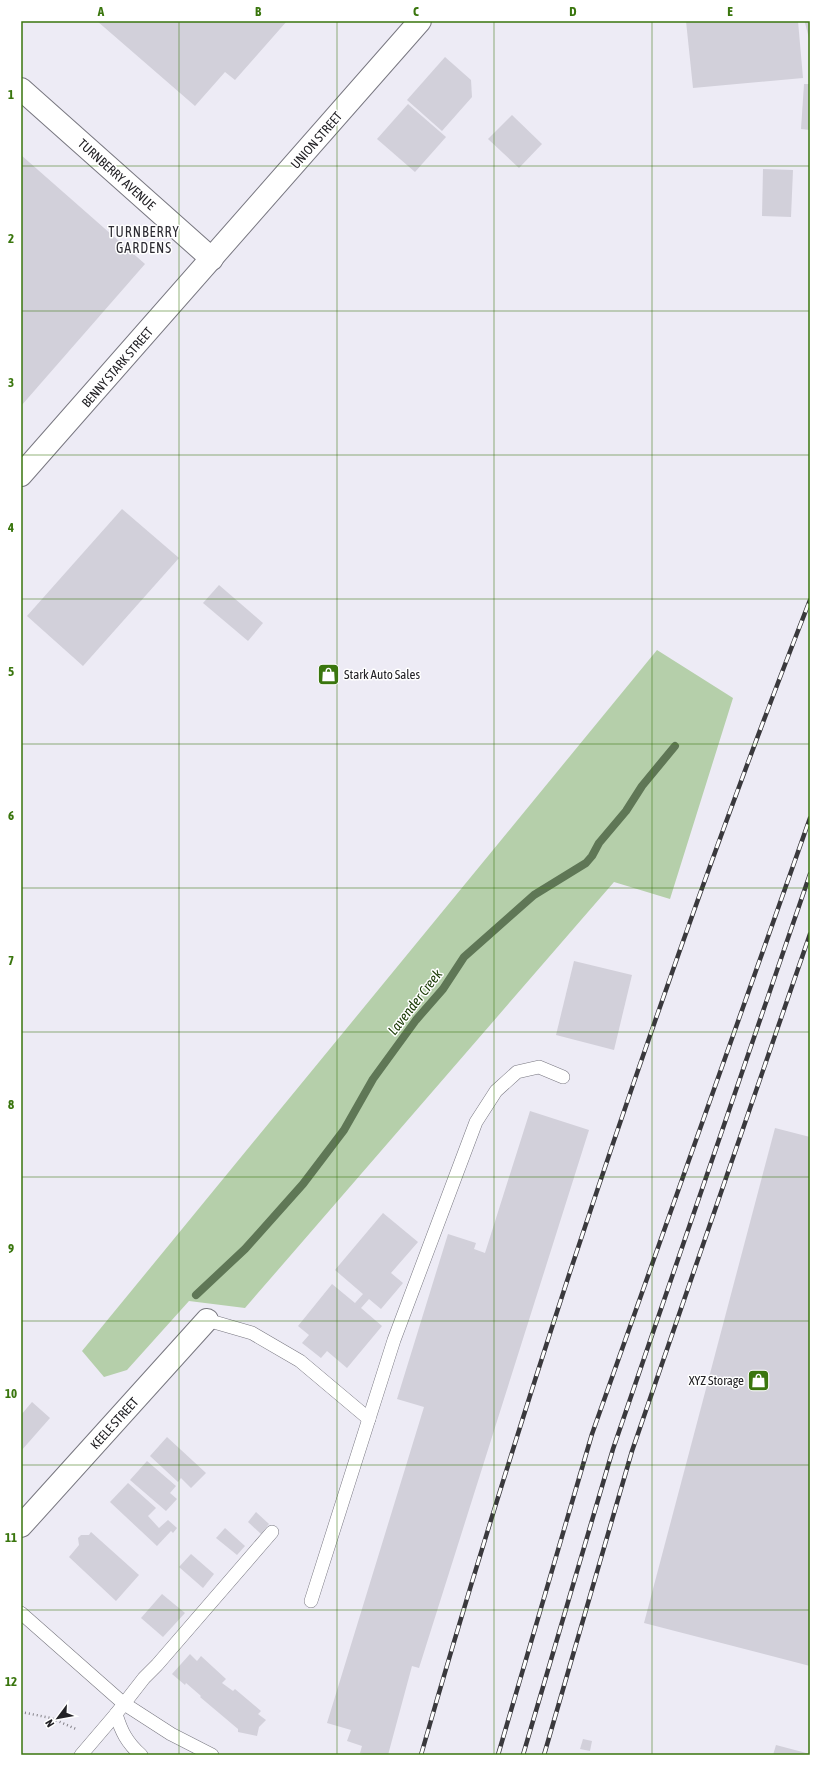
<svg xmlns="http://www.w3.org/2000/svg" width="831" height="1776" font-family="'Asap Condensed',sans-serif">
	<rect width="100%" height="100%" fill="#edebf5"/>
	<!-- green -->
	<path fill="#b5cfaa" d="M 657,650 L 733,698 L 670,899 L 614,882 L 245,1308 L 189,1301 L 127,1370 L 104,1377 L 82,1351 Z"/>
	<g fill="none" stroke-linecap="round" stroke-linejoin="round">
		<!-- stream -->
		<path stroke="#5f7756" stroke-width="8" d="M 196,1295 L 245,1249 L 303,1184 L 344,1130 L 373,1079 L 416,1020 L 443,989 L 464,957 L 534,895 L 586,863 L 592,856 L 599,843 L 626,811 L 642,786 L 675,746"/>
	</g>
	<!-- building -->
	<g fill="#d2d0da">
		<path d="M 97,21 L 287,21 L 235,80 L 225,72 L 195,106 Z"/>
		<path d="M 686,21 L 798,21 L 803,78 L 693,88 Z"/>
		<path d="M 805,21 L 810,21 L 810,42 L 805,23 Z"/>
		<path d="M 445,57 L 471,80 L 472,97 L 442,131 L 407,100 Z"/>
		<path d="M 804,84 L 810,84 L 810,130 L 801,129 Z"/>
		<path d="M 408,104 L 446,137 L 415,172 L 377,139 Z"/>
		<path d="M 512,115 L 542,144 L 519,168 L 488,139 Z"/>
		<path d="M 21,155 L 145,264 L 21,406 Z"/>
		<path d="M 763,169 L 793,170 L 791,217 L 762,216 Z"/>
		<path d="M 122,509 L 179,558 L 83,666 L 27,616 Z"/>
		<path d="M 219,585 L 263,623 L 248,641 L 203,603 Z"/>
		<path d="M 574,961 L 632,975 L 614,1050 L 556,1035 Z"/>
		<path d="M 530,1111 L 589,1130 L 419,1668 L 412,1666 L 388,1755 L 366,1755 L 360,1753 L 362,1746 L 347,1741 L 351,1730 L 327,1723 L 424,1407 L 397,1399 L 448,1234 L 476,1243 L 474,1249 L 485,1253 Z"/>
		<path d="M 775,1128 L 810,1137 L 810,1666 L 644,1623 Z"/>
		<path d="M 383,1213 L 418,1242 L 391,1273 L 403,1283 L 381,1309 L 369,1299 L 361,1308 L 382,1326 L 347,1368 L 327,1351 L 321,1358 L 302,1343 L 309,1335 L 298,1326 L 332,1284 L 355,1303 L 363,1294 L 335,1270 Z"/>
		<path d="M 32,1402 L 50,1418 L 21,1451 L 21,1415 Z"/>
		<path d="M 167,1437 L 206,1473 L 191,1488 L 181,1478 L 178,1482 L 150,1456 Z"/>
		<path d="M 147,1461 L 176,1486 L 170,1493 L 177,1499 L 166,1511 L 130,1480 Z"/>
		<path d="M 128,1483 L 156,1508 L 148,1516 L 159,1528 L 168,1520 L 177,1528 L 173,1533 L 171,1531 L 157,1546 L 110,1502 Z"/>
		<path d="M 256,1512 L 269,1524 L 261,1534 L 248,1522 Z"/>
		<path d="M 225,1528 L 245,1546 L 237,1555 L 216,1538 Z"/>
		<path d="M 91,1532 L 139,1575 L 116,1601 L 69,1557 L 79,1545 L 78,1538 L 81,1535 L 89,1535 Z"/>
		<path d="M 191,1554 L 214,1574 L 203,1588 L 179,1567 Z"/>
		<path d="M 162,1594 L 185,1613 L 163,1637 L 141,1618 Z"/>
		<path d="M 190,1654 L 197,1661 L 201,1656 L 226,1679 L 222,1683 L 233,1691 L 235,1689 L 261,1711 L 258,1714 L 266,1720 L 259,1727 L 257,1736 L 238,1732 L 238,1729 L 200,1697 L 201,1696 L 186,1683 L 185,1685 L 172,1674 Z"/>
		<path d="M 583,1739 L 592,1741 L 590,1751 L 580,1749 Z"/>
		<path d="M 776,1745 L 810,1754 L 810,1755 L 773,1755 Z"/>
	</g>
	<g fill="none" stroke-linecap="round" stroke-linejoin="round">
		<defs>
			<g id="service">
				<path d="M 207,1320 L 252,1333 L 300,1361 L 369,1419"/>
				<path d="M 311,1601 L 394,1340 L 476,1122 L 496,1091 L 517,1072 L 539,1067 L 563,1077"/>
				<path d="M 21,1613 L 123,1703 L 171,1734 L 212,1755"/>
				<path d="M 81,1755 L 116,1714"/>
				<path d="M 141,1755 C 127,1743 121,1731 116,1714 L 144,1678 L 157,1665 L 272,1532"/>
			</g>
			<g id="minor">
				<path d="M 21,89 L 212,259"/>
				<path d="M 21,475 L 420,21"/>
				<path d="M 21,1526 L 207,1320"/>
			</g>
		</defs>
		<!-- service casing -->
		<use href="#service" stroke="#787780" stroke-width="14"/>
		<!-- minor casing -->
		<use href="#minor" stroke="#787780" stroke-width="24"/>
		<!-- path -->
		<path stroke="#838188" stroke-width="2.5" stroke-dasharray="1 3" stroke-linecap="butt" d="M 21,1712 L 51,1718 L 76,1729"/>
		<!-- service -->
		<use href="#service" stroke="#fff" stroke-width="13"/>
		<!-- minor -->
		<use href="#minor" stroke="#fff" stroke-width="22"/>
		<defs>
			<g id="rail">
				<path d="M 421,1755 C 467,1594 517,1434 569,1275 C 644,1048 723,822 810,600"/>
				<path d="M 498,1755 L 592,1434 L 810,818"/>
				<path d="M 523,1755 L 613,1449 L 810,874"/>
				<path d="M 544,1755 L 632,1451 L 810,934"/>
			</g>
		</defs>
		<!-- rail casing -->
		<use href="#rail" stroke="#3a393d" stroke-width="4.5"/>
		<!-- rail -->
		<use href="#rail" stroke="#fff" stroke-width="3" stroke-dasharray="9" stroke-linecap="butt"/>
	</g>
	<!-- grid -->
	<path fill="none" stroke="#3a760e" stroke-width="1" stroke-opacity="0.55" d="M 179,21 L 179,1755M 337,21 L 337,1755M 494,21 L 494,1755M 652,21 L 652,1755M 21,166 L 810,166M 21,311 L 810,311M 21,455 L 810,455M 21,599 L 810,599M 21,744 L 810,744M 21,888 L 810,888M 21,1032 L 810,1032M 21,1177 L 810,1177M 21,1321 L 810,1321M 21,1465 L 810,1465M 21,1610 L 810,1610"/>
	<!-- icons -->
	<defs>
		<symbol id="shop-square" viewBox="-11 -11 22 22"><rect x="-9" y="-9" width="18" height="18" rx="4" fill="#3a760e" stroke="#fff"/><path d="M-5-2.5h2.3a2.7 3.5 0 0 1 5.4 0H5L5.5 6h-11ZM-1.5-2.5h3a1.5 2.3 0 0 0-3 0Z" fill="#fff"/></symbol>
	</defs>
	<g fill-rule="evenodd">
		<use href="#shop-square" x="316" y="662" width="25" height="25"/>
		<use href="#shop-square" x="746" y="1368" width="25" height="25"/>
	</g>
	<g text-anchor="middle" stroke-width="3" stroke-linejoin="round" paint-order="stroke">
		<!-- street labels -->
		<g font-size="13" fill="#232226" stroke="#fff">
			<text transform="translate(316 140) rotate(-49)" y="5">UNION STREET</text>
			<text transform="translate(117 174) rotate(42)" y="5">TURNBERRY AVENUE</text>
			<text transform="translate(117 367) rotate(-49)" y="5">BENNY STARK STREET</text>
			<text transform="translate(114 1423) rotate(-48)" y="5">KEELE STREET</text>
		</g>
		<!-- poi labels -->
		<g font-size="13" fill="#232226" stroke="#fff" text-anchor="start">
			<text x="344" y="679">Stark Auto Sales</text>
			<text x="744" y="1385" text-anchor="end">XYZ Storage</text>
		</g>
		<!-- neighbourhood labels -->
		<g font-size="14" letter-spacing="1" fill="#2c2b32" stroke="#fff">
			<text x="144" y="237">TURNBERRY<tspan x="144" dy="16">GARDENS</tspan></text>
		</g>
		<!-- water labels -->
		<g font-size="14" font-style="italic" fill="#163701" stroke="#fff">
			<text transform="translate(415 1002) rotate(-52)" y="5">Lavender Creek</text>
		</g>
	</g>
	<!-- border -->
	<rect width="831" height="1776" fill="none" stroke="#ffffff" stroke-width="44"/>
	<!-- north arrow -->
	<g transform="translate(58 1718) rotate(238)" stroke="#ffffff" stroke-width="3" paint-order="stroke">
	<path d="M0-3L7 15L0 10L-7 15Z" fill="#232226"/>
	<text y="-6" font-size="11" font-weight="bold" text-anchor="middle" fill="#232226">N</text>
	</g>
	<rect x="22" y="22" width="787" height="1732" fill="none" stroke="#3a760e" stroke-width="1.5"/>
	<g font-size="13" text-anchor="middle" font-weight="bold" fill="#3a760e">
		<text x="101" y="16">A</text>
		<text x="258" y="16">B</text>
		<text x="416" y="16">C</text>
		<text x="573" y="16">D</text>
		<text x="730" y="16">E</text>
		<text x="11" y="99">1</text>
		<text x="11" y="243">2</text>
		<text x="11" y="387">3</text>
		<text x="11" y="532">4</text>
		<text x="11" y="676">5</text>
		<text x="11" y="820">6</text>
		<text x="11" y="965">7</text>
		<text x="11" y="1109">8</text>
		<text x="11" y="1253">9</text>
		<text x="11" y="1398">10</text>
		<text x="11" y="1542">11</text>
		<text x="11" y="1686">12</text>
	</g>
</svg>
